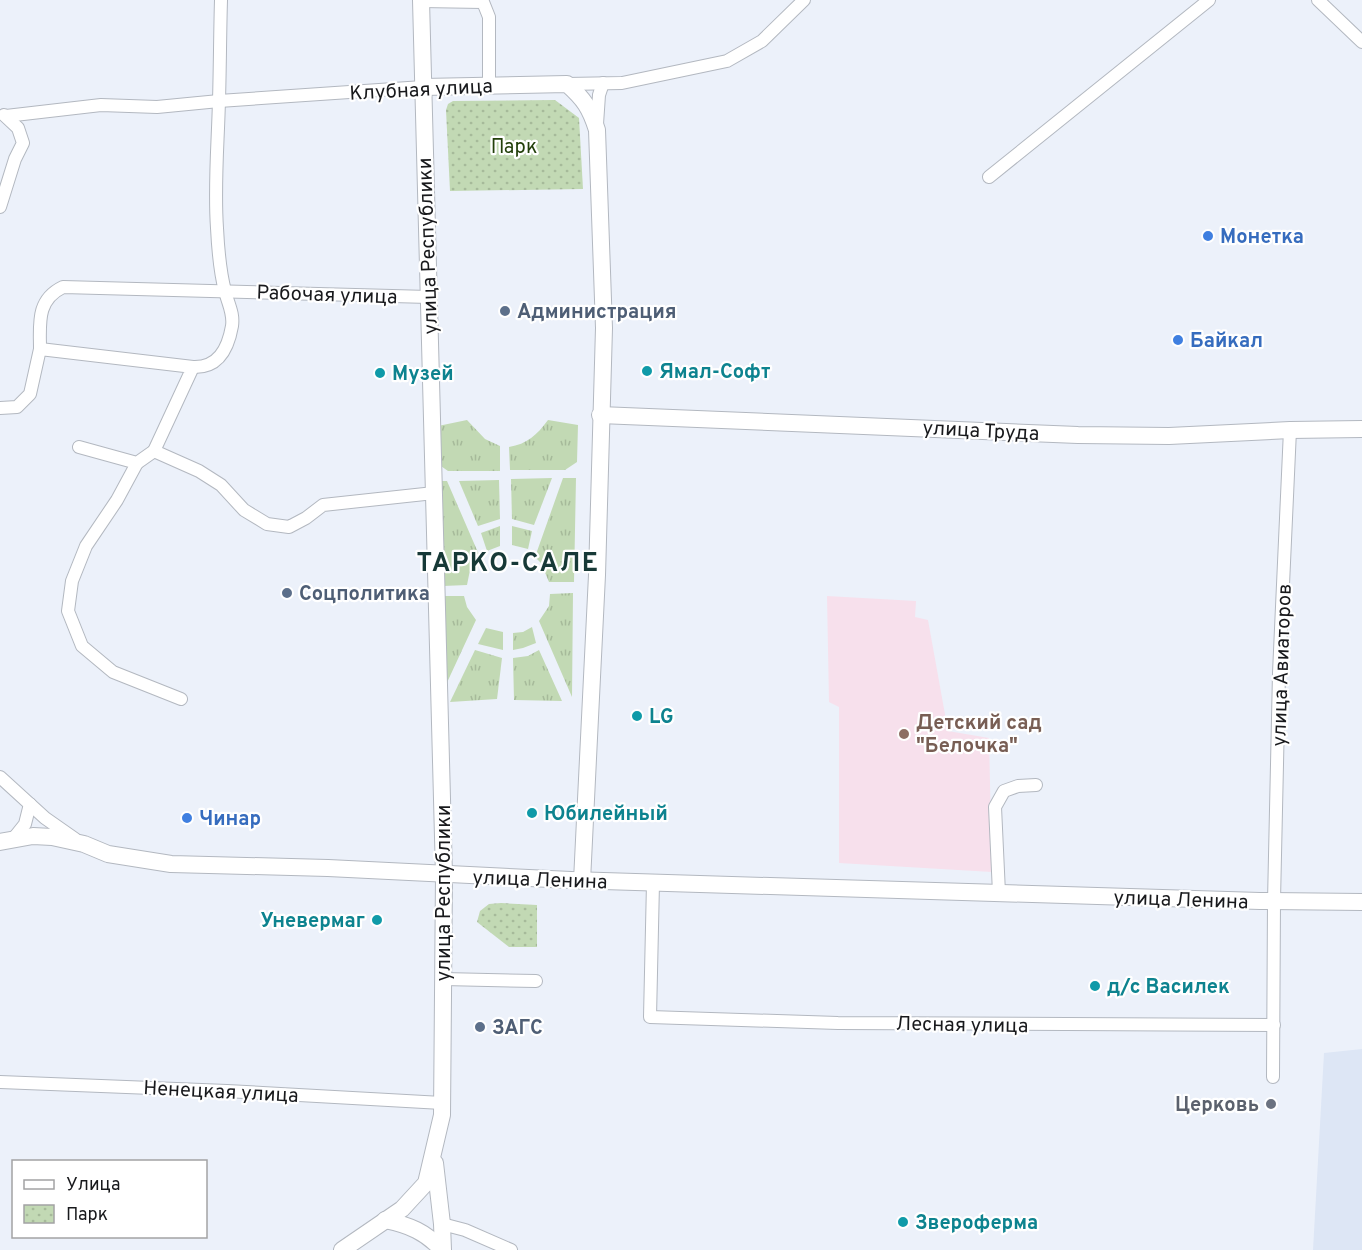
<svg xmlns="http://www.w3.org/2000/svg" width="1362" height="1250" font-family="Overpass,sans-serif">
	<defs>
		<pattern id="grass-tufts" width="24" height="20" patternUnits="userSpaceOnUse" patternTransform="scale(1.5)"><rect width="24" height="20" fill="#c2d9b4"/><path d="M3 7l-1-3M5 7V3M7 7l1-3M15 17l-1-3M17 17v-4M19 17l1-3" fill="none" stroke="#a6ba9a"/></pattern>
		<pattern id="park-dots" width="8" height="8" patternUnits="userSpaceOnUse" patternTransform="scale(1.5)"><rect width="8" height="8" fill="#c2d9b4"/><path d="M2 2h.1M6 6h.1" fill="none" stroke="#a6ba9a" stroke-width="1.8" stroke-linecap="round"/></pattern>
	</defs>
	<rect width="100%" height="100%" fill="#ecf1fa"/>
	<!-- education -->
	<path fill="#f7e0ec" d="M 827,596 L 916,601 L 915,617 L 928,620 L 948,731 L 989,738 L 992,872 L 839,863 L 839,707 L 829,702 Z"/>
	<!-- built -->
	<path fill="#dde6f5" d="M 1362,1049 L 1362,1250 L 1313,1250 L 1324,1053 Z"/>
	<!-- grass -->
	<g fill="url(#grass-tufts)">
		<path d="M 467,420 L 485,439 L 500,446 L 500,471 L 448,471 L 438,464 L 438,426 Z"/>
		<path d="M 548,420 L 578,425 L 577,462 L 565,470 L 510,470 L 509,447 C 527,444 537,435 548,420 Z"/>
		<path d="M 552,478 L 534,525 L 512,519 L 511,479 Z"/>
		<path d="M 563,478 L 576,478 L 574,582 L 549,582 L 541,563 L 535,557 Z"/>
		<path d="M 499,480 L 500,519 L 478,526 L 459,481 Z"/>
		<path d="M 440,481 L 447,481 L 480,557 L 470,570 L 467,585 L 443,586 Z"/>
		<path d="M 500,526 L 500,546 L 487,551 L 481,533 Z"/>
		<path d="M 512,526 L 532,531 L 528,549 L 512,545 Z"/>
		<path d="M 573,593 L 572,697 L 539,621 L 549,606 L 550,594 Z"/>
		<path d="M 443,596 L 464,596 L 467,607 L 476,620 L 444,689 Z"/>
		<path d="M 532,627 L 536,643 L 523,648 L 513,650 L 513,633 L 523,632 Z"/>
		<path d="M 486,628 L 503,632 L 503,650 L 478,644 Z"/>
		<path d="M 475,650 L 502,658 L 497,699 L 450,702 Z"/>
		<path d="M 539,650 L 562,701 L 514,700 L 513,658 L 528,656 Z"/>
	</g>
	<!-- park -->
	<g fill="url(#park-dots)">
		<path d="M 555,100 L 579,118 L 583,189 L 450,191 L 446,110 L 448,104 L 453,101 Z"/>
		<path d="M 501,903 L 537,905 L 537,947 L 509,947 L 477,922 L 480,911 L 489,904 Z"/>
	</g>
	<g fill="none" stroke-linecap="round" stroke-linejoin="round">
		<defs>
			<g id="street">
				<path d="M 1318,0 L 1362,42"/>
				<path d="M 421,1 L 483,2 L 489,17 L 489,86"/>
				<path d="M 567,84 L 622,83 L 727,61 L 762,41 L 804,0"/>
				<path d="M 6,116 L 101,105 L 157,107 L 219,101 L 423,87"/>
				<path d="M 597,124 L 599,95 L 603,83"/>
				<path d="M 989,177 L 1209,0"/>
				<path d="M 0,207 L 15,159 L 23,143 L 18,128 L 4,115"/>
				<path d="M 40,349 C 40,324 36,300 63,287 L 429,297"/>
				<path d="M 193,367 C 218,368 228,349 232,326 C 234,313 228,304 225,291 C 220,272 218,248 217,228 C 214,185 218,143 219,100 C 220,67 220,33 221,0"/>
				<path d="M 0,408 L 17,407 L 30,394 L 40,349 L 193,367 L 154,451"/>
				<path d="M 79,447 L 137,463 L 154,451 L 199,471 L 221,485 L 244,510 L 267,524 L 289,527 L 306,518 L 323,505 L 434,493"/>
				<path d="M 137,463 L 117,500 L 86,546 L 72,581 L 68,611 L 82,646 L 113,672 L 181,699"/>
				<path d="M 0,777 L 45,818 L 75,839"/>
				<path d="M 13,839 L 25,824 L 30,804"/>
				<path d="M 653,883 L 650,1017 L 838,1023 L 1274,1025"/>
				<path d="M 999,893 L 995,807 L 1004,791 L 1018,786 L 1036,785"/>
				<path d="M 443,979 L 536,981"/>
				<path d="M 1273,1077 L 1274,901 L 1279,673 L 1290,430"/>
				<path d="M 0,1082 L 227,1091 L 442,1103"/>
				<path d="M 442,1224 L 465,1230 L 511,1250"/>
			</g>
			<g id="secondary">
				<path d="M 423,87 L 567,84 C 584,99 590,108 597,130 L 604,328 L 597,575 L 582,881"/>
				<path d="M 600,415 L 1078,435 L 1169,436 L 1290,430 L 1362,429"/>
				<path d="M 0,842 L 33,836 L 52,837 L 84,844 L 108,854 L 171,864 L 328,868 L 571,880 L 1260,901 L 1362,902"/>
				<path d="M 435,1163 L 442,1224 L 443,1250"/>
				<path d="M 385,1220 C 409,1225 426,1232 442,1250"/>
				<path d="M 342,1250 L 402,1209 L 426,1183 L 442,1115 L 444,875 L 421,0"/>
			</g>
		</defs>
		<!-- street casing -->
		<use href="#street" stroke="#b3b8c0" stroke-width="14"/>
		<!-- secondary casing -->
		<use href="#secondary" stroke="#b3b8c0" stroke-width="18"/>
		<!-- street -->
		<use href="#street" stroke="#fff" stroke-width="12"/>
		<!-- secondary -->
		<use href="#secondary" stroke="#fff" stroke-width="16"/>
	</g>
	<!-- markers -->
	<g fill="#3f7fe0" stroke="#fff" stroke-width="2">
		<circle cx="1208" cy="236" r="6"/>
		<circle cx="1178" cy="340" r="6"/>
		<circle cx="187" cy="818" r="6"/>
	</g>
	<g fill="#5c6f8a" stroke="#fff" stroke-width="2">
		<circle cx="505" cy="311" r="6"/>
		<circle cx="287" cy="593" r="6"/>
		<circle cx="480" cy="1027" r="6"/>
	</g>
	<g fill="#0f9aa8" stroke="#fff" stroke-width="2">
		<circle cx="647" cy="371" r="6"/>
		<circle cx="380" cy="373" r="6"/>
		<circle cx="637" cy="716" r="6"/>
		<circle cx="532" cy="813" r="6"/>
		<circle cx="377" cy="920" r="6"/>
		<circle cx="1095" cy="986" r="6"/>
		<circle cx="903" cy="1222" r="6"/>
	</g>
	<circle fill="#8d6e63" stroke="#fff" stroke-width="2" cx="904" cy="734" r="6"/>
	<circle fill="#6b7280" stroke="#fff" stroke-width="2" cx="1271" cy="1104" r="6"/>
	<g text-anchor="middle" stroke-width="4.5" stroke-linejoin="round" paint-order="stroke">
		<!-- street labels -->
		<g font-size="20" fill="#18191c" stroke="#fff">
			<text transform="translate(421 89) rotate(-3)" y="7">Клубная улица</text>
			<text transform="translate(427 246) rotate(-92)" y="7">улица Республики</text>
			<text transform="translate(327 294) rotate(2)" y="7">Рабочая улица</text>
			<text transform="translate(981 430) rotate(3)" y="7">улица Труда</text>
			<text transform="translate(1281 665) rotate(-88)" y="7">улица Авиаторов</text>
			<text transform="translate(540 879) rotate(2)" y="7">улица Ленина</text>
			<text transform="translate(443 893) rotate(-90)" y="7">улица Республики</text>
			<text transform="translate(1181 899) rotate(2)" y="7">улица Ленина</text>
			<text transform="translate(962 1024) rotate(1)" y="7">Лесная улица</text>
			<text transform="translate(221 1091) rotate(3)" y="7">Ненецкая улица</text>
		</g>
		<!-- park labels -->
		<g font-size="20" fill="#23400b" stroke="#fff">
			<text x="514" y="153">Парк</text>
		</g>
		<!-- shop labels -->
		<g font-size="20" font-weight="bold" fill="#366cbe" stroke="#fff" text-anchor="start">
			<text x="1220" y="243">Монетка</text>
			<text x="1190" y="347">Байкал</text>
			<text x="199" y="825">Чинар</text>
		</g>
		<!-- service labels -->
		<g font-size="20" font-weight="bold" fill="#4e5e75" stroke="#fff" text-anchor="start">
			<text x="517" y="318">Администрация</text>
			<text x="299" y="600">Соцполитика</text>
			<text x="492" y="1034">ЗАГС</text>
		</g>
		<!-- culture labels -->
		<g font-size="20" font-weight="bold" fill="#0d838f" stroke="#fff" text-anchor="start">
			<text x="659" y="378">Ямал-Софт</text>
			<text x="392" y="380">Музей</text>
			<text x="649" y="723">LG</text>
			<text x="544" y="820">Юбилейный</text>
			<text x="365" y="927" text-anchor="end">Уневермаг</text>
			<text x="1107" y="993">д/с Василек</text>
			<text x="915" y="1229">Звероферма</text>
		</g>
		<!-- education labels -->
		<g font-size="20" font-weight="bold" fill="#785e54" stroke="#fff" text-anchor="start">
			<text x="916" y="729">Детский сад<tspan x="916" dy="23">"Белочка"</tspan></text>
		</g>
		<!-- worship labels -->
		<g font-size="20" font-weight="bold" fill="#5b616d" stroke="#fff" text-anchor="end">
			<text x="1259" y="1111">Церковь</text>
		</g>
		<!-- district labels -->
		<g font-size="26" font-weight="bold" letter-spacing="1.5" fill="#173937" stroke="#fff">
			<text x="508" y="571">ТАРКО-САЛЕ</text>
		</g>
	</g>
	<!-- legend -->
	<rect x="12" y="1160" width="195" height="78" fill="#ffffff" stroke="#a3a3a4" stroke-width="1.5"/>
	<rect x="24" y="1180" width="30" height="9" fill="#ffffff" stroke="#a3a3a4" stroke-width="1.5"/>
	<text x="66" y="1190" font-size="18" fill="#18191c">Улица</text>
	<rect x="24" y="1205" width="30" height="18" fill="url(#park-dots)" stroke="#a3a3a4" stroke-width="1.5"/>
	<text x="66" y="1220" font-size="18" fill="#18191c">Парк</text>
</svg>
